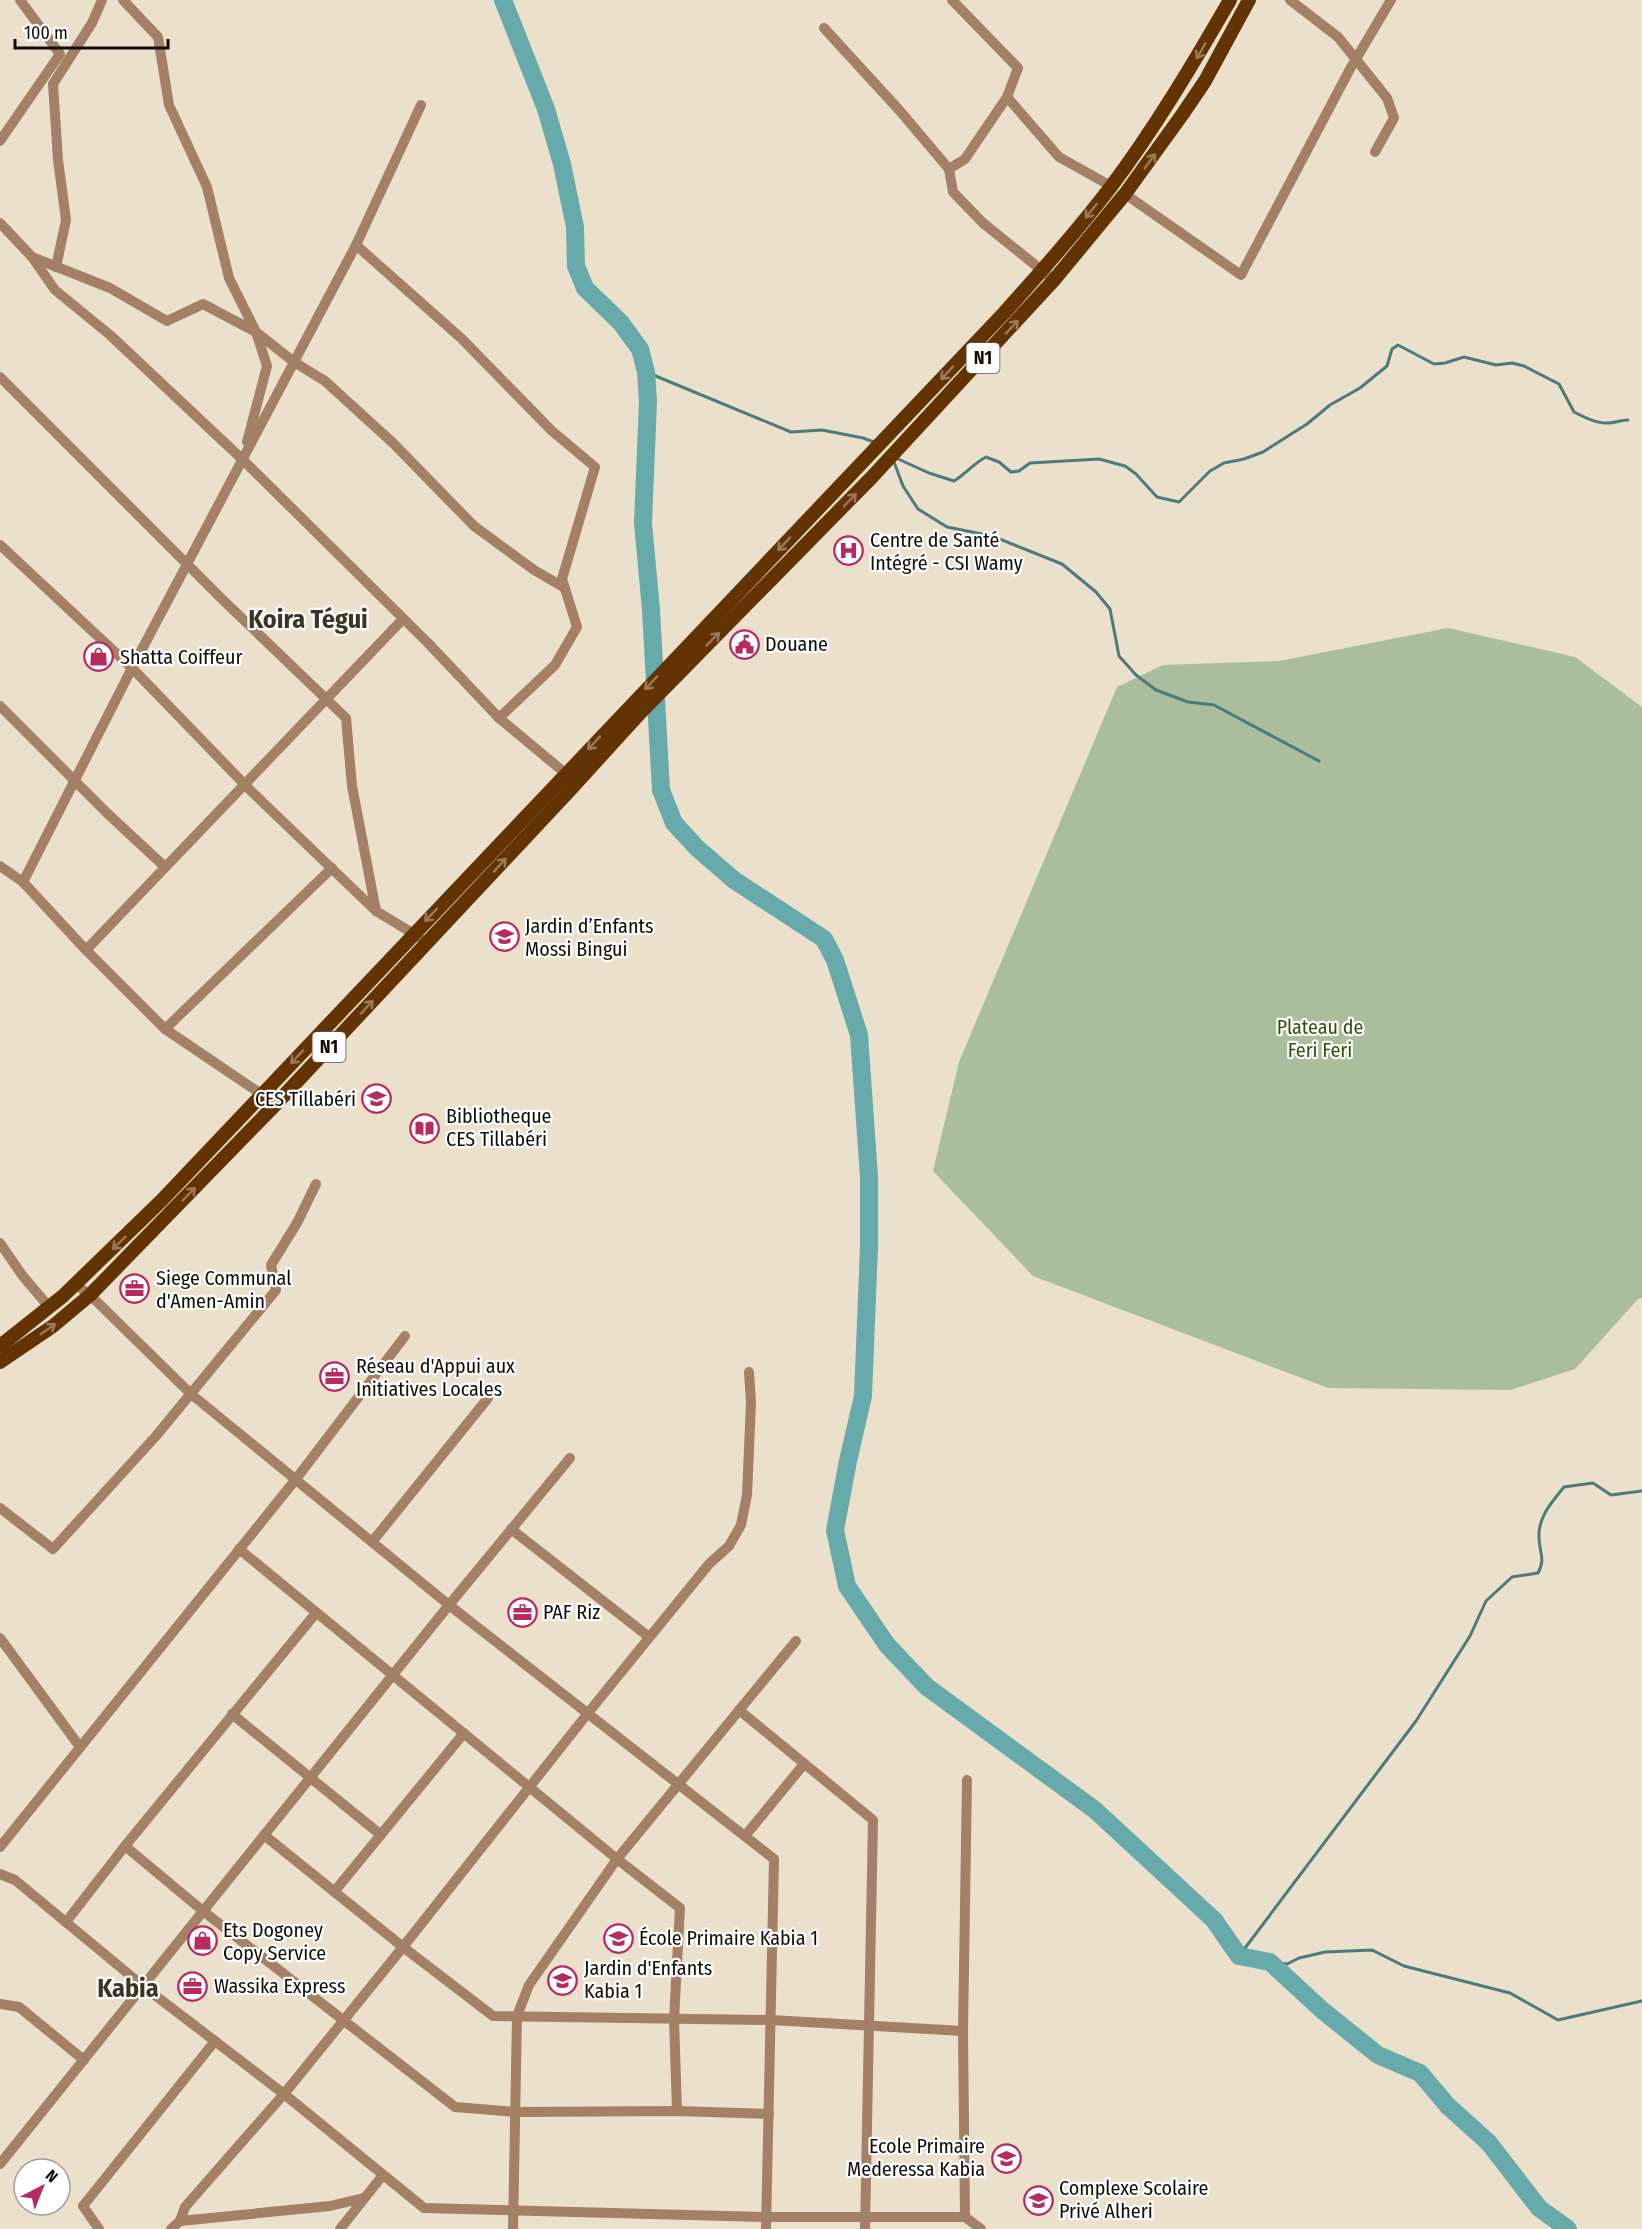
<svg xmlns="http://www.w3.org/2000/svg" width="1642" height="2229" font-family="'Fira Sans Condensed',sans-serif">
	<rect width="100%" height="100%" fill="#ebe0cb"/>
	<!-- park -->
	<path fill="#aabd9c" d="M 1448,628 L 1575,657 L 1642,707 L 1642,1298 L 1638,1299 L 1575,1369 L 1511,1390 L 1328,1388 L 1033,1276 L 933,1171 L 959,1062 L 1117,687 L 1163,665 L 1279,661 Z"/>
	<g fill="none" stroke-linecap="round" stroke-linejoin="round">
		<!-- stream -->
		<g stroke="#4c7b7a" stroke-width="3">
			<path d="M 646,372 L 791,432 L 822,430 L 863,438 L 874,442"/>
			<path d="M 896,458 L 929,473 L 954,481 C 966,474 974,463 986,457 L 999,462 L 1011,472 L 1019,471 L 1030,463 L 1099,459 L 1125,466 L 1136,474 L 1157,497 L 1179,502 L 1210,471 L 1224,463 L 1244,459 L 1263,452 L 1307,424 L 1330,405 L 1360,388 L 1387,366 L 1392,349 L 1398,345 L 1434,364 L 1445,363 L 1464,357 L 1496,365 L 1512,363 L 1524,366 L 1559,384 L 1574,412 C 1584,417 1597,424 1608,423 C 1615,423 1621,420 1628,420"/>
			<path d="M 894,462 L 903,486 L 918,509 L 947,527 L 992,536 L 1062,564 L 1096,592 L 1110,609 L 1119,656 L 1136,675 L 1156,690 L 1188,702 L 1214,705 L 1319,761"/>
			<path d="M 1239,1956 L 1416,1721 L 1470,1636 L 1486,1601 L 1512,1577 L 1538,1573 C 1546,1558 1539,1553 1539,1537 C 1538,1517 1552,1502 1564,1487 L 1593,1483 L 1611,1495 L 1642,1491"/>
			<path d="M 1270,1962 L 1287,1964 L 1299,1958 L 1325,1952 L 1372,1950 L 1404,1966 L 1510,1993 L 1558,2020 L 1642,2001"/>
		</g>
		<!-- river -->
		<path stroke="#66aaab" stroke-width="18" d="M 503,0 L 546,109 L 562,164 L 575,227 L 576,266 L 585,288 L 621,323 L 640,349 L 646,372 L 648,401 L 643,523 L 651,610 L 661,790 L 674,823 L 697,848 L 734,880 L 824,939 L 835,960 L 859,1035 L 869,1177 L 869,1247 L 863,1396 L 848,1461 L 835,1530 L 847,1586 L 887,1645 L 927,1687 L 1095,1810 L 1214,1920 L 1239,1956 L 1270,1962 L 1322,2010 L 1378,2055 L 1420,2073 L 1448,2106 L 1489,2143 L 1539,2208 L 1568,2229"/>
		<!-- minor -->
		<g stroke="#a48066" stroke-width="10">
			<path d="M 123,0 L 158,37 L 169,105 L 207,187 L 229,278 L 256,332 L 267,366 L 247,442"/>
			<path d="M 952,0 L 1018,68 L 1007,97 L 1059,157 L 1111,186"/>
			<path d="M 1290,0 L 1338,37 L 1387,98 L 1394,118 L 1375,152"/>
			<path d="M 824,28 L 900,111 L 949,169 L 953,192 L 983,223 L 1054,280"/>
			<path d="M 0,141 L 60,54 L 20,0"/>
			<path d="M 949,169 L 965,159 L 1007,97"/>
			<path d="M 1125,194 L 1241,275 L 1350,69 L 1391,0"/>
			<path d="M 0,223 L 32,257 L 110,288 L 167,321 L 203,304 L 256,332 L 294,362 L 325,381 L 393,443 L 474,526 L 534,570 L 565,588"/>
			<path d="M 356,245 L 462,339 L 552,431 L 595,467 L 562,579 L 577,627 L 555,665 L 499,718"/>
			<path d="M 32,257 L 55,290 L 110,335 L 243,460 L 428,643 L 499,718 L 565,773"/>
			<path d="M 56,267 L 66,220 L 58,160 L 53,84 L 92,23 L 102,0"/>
			<path d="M 0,377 L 224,601 L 346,718 L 352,786 L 376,911"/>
			<path d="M 0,545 L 132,668 L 250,790 L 376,911 L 419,937"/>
			<path d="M 0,706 L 108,814 L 165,867"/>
			<path d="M 0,866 L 23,882 L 86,950 L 165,1029 L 276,1104"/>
			<path d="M 23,882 L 132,668 L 356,245 L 421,105"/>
			<path d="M 86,950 L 403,619"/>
			<path d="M 165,1029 L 332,868"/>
			<path d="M 0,1243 L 22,1275 L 49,1307"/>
			<path d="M 75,1284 L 90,1295 L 191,1394 L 449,1605 L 774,1859 L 766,2229"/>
			<path d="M 0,1508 L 53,1549 L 156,1436 L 276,1290 L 271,1265 L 297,1223 L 316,1184"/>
			<path d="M 511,1529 L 649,1637"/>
			<path d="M 372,1542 L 488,1398"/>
			<path d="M 239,1549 L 617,1859 L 680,1908 L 674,2019 L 677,2111"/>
			<path d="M 0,1638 L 80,1747"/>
			<path d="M 739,1710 L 873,1820 L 865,2229"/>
			<path d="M 232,1714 L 381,1835"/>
			<path d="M 264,1835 L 403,1947 L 493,2016 L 771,2020 L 963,2031"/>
			<path d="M 745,1836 L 804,1764"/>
			<path d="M 125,1846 L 203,1911 L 455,2107 L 515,2112 L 677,2111 L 769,2114"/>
			<path d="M 0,1847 L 296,1479 L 405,1336"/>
			<path d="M 0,1874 L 15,1880 L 143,1986 L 284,2094 L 424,2208 L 767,2217 L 965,2217 L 981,2229"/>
			<path d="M 334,1892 L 464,1733"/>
			<path d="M 66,1922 L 125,1846 L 316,1613"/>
			<path d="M 0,2004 L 19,2007 L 84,2060"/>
			<path d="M 0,2164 L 449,1605 L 570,1458"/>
			<path d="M 965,2217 L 963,2031 L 967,1780"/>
			<path d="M 180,2221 L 185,2207 L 284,2094 L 403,1947 L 588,1713 L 709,1564 L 729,1546 L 741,1525 L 747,1495 L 751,1402 L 749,1372"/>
			<path d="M 99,2229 L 83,2206 L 215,2041"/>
			<path d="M 171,2229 L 180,2221 L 330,2206 L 364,2198"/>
			<path d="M 340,2229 L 383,2175"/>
			<path d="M 513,2229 L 517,2016 L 529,1985 L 617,1859 L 796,1641"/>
		</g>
		<!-- major -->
		<g stroke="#633303" stroke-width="14">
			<path d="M 0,1346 L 63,1296 L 162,1200 L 1004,313 C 1041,272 1077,231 1110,188 C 1155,128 1193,64 1230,0"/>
			<path d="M 0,1362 L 53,1326 L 90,1295 L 276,1104 L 570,790 L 640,713 L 872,477 L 1054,280 L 1125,194 L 1182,115 L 1205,81 L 1249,0"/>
		</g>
	</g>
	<!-- one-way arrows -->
	<defs><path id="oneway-shaft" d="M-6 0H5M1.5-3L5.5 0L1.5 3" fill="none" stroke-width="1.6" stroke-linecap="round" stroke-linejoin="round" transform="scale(1.5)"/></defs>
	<g stroke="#9a7a5b">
		<use href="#oneway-shaft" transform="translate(1201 51) rotate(120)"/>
		<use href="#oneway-shaft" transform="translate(1150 161) rotate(-54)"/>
		<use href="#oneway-shaft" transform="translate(1091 211) rotate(129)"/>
		<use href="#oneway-shaft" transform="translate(1012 327) rotate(-47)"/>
		<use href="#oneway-shaft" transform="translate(947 373) rotate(133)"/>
		<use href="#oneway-shaft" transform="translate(850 500) rotate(-46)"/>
		<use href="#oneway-shaft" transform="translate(784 544) rotate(133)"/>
		<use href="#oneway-shaft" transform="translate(713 639) rotate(-45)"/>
		<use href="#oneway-shaft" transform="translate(651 683) rotate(133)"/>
		<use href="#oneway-shaft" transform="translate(594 743) rotate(133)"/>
		<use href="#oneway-shaft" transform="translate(500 865) rotate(-47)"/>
		<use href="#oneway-shaft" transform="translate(431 915) rotate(134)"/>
		<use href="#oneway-shaft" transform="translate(367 1007) rotate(-47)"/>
		<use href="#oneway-shaft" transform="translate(297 1057) rotate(133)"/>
		<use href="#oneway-shaft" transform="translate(189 1194) rotate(-46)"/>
		<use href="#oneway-shaft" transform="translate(119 1243) rotate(136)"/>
		<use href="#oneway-shaft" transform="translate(48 1329) rotate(-35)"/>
	</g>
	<!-- icons -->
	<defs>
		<symbol id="hospital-ring" viewBox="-11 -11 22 22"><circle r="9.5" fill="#fff" stroke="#b72a5f" stroke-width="1.5"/><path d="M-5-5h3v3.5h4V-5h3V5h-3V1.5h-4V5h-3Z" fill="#b72a5f"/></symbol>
		<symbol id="civic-ring" viewBox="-11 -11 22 22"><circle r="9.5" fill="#fff" stroke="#b72a5f" stroke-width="1.5"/><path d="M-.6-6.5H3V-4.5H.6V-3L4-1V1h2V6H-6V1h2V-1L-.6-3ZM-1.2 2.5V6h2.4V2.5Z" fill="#b72a5f"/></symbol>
		<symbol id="shop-ring" viewBox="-11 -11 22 22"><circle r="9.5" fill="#fff" stroke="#b72a5f" stroke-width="1.5"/><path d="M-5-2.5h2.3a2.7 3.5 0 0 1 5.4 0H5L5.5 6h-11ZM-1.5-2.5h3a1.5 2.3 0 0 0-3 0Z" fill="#b72a5f"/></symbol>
		<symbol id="school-ring" viewBox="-11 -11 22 22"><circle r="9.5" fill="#fff" stroke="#b72a5f" stroke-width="1.5"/><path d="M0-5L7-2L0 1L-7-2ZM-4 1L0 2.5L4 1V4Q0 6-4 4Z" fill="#b72a5f"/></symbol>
		<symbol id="library-ring" viewBox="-11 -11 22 22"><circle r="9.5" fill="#fff" stroke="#b72a5f" stroke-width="1.5"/><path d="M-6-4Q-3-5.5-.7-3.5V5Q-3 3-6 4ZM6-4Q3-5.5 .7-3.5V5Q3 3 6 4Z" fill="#b72a5f"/></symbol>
		<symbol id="office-ring" viewBox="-11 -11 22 22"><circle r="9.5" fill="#fff" stroke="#b72a5f" stroke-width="1.5"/><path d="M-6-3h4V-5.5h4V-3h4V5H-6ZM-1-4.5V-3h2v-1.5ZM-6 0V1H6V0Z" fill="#b72a5f"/></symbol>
	</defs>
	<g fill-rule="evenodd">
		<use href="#hospital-ring" x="832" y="534" width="33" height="33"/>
		<use href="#civic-ring" x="728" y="628" width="33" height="33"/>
		<use href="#shop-ring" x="82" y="640" width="33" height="33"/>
		<use href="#school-ring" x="488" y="920" width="33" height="33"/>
		<use href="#school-ring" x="360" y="1082" width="33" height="33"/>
		<use href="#library-ring" x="408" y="1112" width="33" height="33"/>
		<use href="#office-ring" x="118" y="1272" width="33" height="33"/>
		<use href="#office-ring" x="318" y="1360" width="33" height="33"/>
		<use href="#office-ring" x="506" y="1596" width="33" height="33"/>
		<use href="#school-ring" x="602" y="1922" width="33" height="33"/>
		<use href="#shop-ring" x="186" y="1924" width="33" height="33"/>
		<use href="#school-ring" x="546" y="1964" width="33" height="33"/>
		<use href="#office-ring" x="176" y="1970" width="33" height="33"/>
		<use href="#school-ring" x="990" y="2142" width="33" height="33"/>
		<use href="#school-ring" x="1022" y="2184" width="33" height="33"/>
	</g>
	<g text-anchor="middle" stroke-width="4.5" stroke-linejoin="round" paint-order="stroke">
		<!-- shield labels -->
		<g fill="#fff" stroke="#585651" stroke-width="1.5">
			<rect x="966.5" y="343" width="33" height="30" rx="4.5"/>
			<rect x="312.5" y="1032" width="33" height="30" rx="4.5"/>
		</g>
		<g font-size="18" font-weight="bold" fill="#100d06">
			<text x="983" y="364">N1</text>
			<text x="329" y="1053">N1</text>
		</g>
		<!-- poi labels -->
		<g font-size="20" fill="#100d06" stroke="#fff" text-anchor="start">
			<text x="870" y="547">Centre de Santé<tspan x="870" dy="23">Intégré - CSI Wamy</tspan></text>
			<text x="765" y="651">Douane</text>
			<text x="120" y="664">Shatta Coiffeur</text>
			<text x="525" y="933">Jardin d’Enfants<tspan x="525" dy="23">Mossi Bingui</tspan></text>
			<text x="356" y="1106" text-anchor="end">CES Tillabéri</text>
			<text x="446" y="1123">Bibliotheque<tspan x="446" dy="23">CES Tillabéri</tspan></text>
			<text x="156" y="1285">Siege Communal<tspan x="156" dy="23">d'Amen-Amin</tspan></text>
			<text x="356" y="1373">Réseau d'Appui aux<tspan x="356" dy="23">Initiatives Locales</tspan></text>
			<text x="543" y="1619">PAF Riz</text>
			<text x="223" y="1937">Ets Dogoney<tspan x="223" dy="23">Copy Service</tspan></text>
			<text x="639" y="1945">École Primaire Kabia 1</text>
			<text x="584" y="1975">Jardin d'Enfants<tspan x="584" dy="23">Kabia 1</tspan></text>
			<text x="214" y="1993">Wassika Express</text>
			<text x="985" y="2153" text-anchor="end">Ecole Primaire<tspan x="985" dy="23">Mederessa Kabia</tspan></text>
			<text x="1059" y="2195">Complexe Scolaire<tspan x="1059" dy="23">Privé Alheri</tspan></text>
		</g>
		<!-- park labels -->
		<g font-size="20" fill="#31500c" stroke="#fff">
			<text x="1320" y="1034">Plateau de<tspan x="1320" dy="23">Feri Feri</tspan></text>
		</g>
		<!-- district labels -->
		<g font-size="26" font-weight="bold" fill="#3d3524" stroke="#fff">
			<text x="308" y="628">Koira Tégui</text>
			<text x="128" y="1997">Kabia</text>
		</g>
	</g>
	<!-- north arrow -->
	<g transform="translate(42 2187) rotate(42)"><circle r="28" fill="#ffffff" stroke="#9f9e9b" stroke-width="1.5"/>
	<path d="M0-4.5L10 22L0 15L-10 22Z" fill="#b72a5f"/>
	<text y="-9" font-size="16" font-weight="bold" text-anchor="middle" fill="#100d06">N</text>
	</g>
	<!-- scale -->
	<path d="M15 39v9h153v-9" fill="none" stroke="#100d06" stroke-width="3"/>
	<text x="24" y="39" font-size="18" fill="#100d06" stroke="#ffffff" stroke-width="4.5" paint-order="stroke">100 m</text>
</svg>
